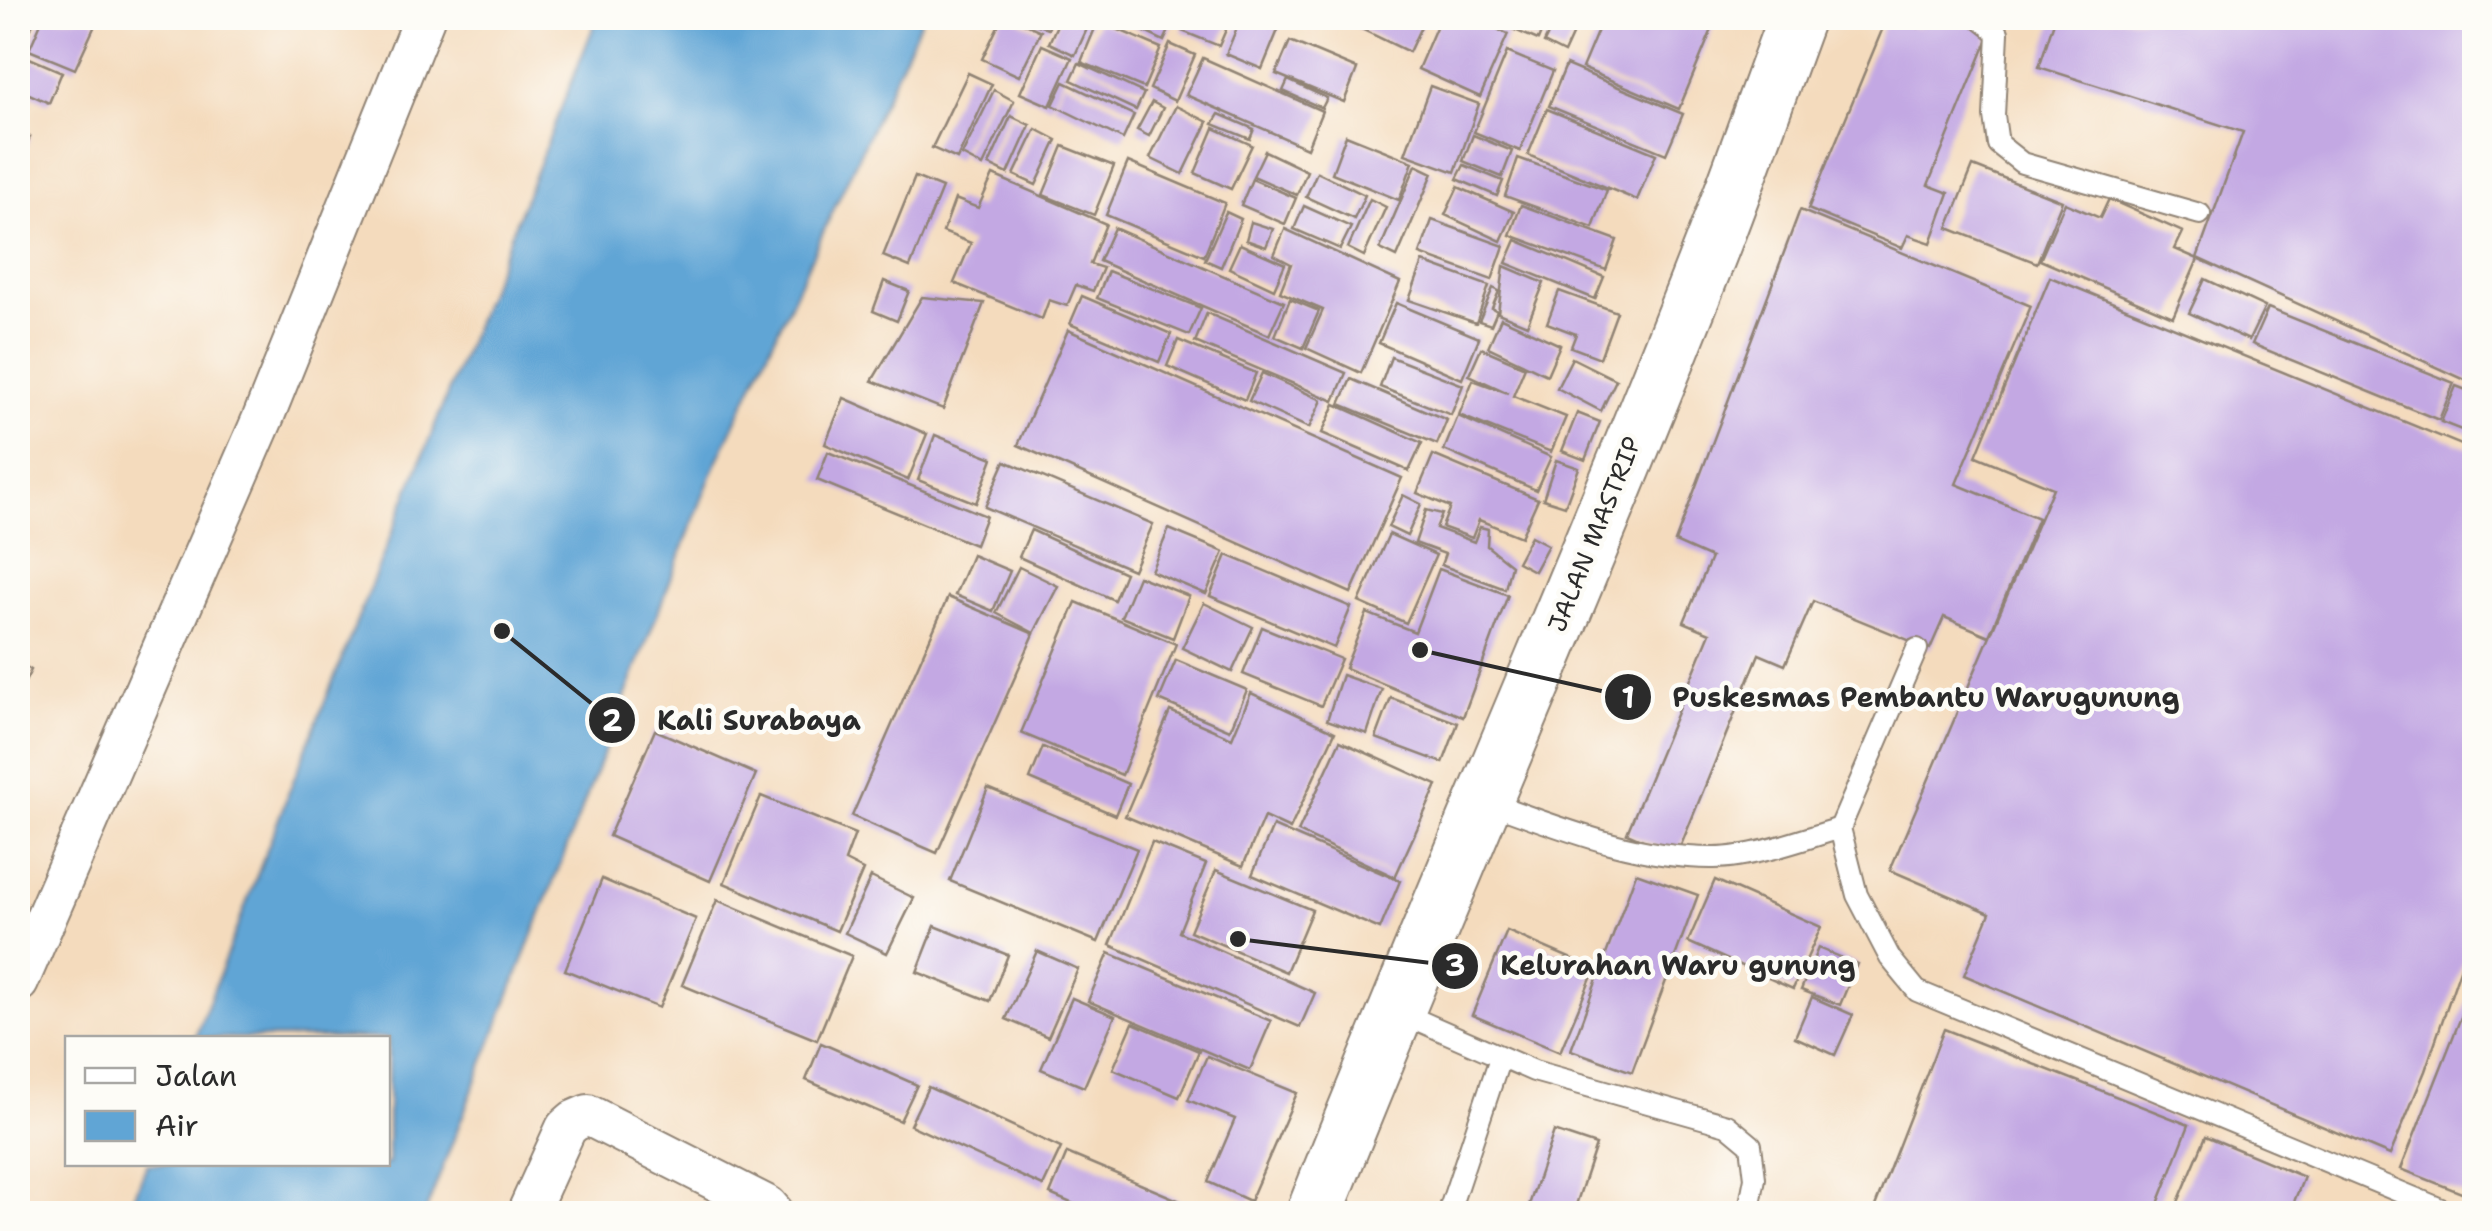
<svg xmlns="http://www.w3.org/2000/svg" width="2492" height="1231" font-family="'Shantell Sans',sans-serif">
	<rect width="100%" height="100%" fill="#fdfcf7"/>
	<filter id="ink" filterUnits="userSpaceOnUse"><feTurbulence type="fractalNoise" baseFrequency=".01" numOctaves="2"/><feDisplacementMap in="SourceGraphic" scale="20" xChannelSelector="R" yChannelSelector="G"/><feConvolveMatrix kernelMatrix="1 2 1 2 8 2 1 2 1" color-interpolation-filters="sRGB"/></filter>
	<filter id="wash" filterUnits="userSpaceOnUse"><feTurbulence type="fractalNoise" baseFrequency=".0048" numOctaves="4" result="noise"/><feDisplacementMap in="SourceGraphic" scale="40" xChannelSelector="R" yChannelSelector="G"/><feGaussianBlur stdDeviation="2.25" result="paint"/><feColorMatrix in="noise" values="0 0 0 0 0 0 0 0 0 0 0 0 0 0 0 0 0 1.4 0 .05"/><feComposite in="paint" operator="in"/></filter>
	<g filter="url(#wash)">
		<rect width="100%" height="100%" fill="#f4dbbd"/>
		<!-- water -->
		<path fill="#60a5d5" stroke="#466880" stroke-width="2.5" d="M 597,18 L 922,18 L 712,473 L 425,1213 L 128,1213 L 147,1164 L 388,1164 L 388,1038 L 195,1038 L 290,789 Z"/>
		<g id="blocks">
			<!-- building -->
			<g fill="#c3a8e3">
				<path d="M 18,18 L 35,18 L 23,47 L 18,45 Z"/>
				<path d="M 43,18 L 89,18 L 97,21 L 75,69 L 29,50 Z"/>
				<path d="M 1002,18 L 1013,18 L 1041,31 L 1019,76 L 982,59 Z"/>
				<path d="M 1020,18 L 1053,18 L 1048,29 Z"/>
				<path d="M 1060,18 L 1092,18 L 1075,55 L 1049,43 Z"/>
				<path d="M 1123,18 L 1175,18 L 1164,41 L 1122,21 Z"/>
				<path d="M 1187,18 L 1231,18 L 1219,46 L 1182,31 Z"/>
				<path d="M 1241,18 L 1283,18 L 1262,69 L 1226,54 Z"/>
				<path d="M 1359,18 L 1425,18 L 1409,52 L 1355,26 Z"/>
				<path d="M 1440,18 L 1470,18 L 1508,34 L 1480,97 L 1418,69 Z"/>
				<path d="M 1487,18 L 1547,18 L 1538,40 Z"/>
				<path d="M 1556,18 L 1580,18 L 1564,53 L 1544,43 Z"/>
				<path d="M 1603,18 L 1690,18 L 1713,27 L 1679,109 L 1582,68 Z"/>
				<path d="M 1887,18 L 1918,28 L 1922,18 L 1956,18 L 1991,31 L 1928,185 L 1949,193 L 1931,243 L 1908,235 L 1902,248 L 1808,209 Z"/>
				<path d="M 2055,18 L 2474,18 L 2474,384 L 2197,258 L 2243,132 L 2039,67 Z"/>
				<path d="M 1098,21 L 1161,48 L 1144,88 L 1081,62 Z"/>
				<path d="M 1290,41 L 1357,69 L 1344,102 L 1276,74 Z"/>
				<path d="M 1170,44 L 1195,55 L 1175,101 L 1150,89 Z"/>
				<path d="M 1042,45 L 1072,58 L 1050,106 L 1020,93 Z"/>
				<path d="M 1507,52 L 1553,71 L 1520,151 L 1474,132 Z"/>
				<path d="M 18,53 L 62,72 L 49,103 L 18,89 Z"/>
				<path d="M 1203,58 L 1322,111 L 1307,148 L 1186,95 Z"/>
				<path d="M 1079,63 L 1144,93 L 1136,110 L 1071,80 Z"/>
				<path d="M 1566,65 L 1683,114 L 1666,154 L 1549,106 Z"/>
				<path d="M 968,73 L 992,84 L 957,159 L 932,148 Z"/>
				<path d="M 1288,80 L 1327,98 L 1322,108 L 1283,91 Z"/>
				<path d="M 1064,82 L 1134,115 L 1123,139 L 1053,105 Z"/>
				<path d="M 1430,86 L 1479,104 L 1455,172 L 1405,154 Z"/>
				<path d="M 994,90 L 1014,101 L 983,166 L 962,155 Z"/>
				<path d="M 1152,102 L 1163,108 L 1149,136 L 1137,130 Z"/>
				<path d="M 1176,106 L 1208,122 L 1183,174 L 1150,158 Z"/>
				<path d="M 1547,109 L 1656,154 L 1637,200 L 1528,155 Z"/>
				<path d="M 1219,114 L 1254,129 L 1250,139 L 1213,124 Z"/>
				<path d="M 1011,116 L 1030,125 L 1008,174 L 989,165 Z"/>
				<path d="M 1214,128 L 1252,145 L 1231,189 L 1195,173 Z"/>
				<path d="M 1036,129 L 1057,140 L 1036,185 L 1014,175 Z"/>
				<path d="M 18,132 L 30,137 L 18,165 Z"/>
				<path d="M 1346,135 L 1413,162 L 1399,200 L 1332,173 Z"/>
				<path d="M 1473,135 L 1512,151 L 1502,177 L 1463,161 Z"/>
				<path d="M 1063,146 L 1114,166 L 1094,215 L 1043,195 Z"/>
				<path d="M 1265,151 L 1307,171 L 1297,195 L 1253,176 Z"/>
				<path d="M 1518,158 L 1607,190 L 1593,228 L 1505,196 Z"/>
				<path d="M 1128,162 L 1225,203 L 1204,256 L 1106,215 Z"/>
				<path d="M 1416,165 L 1433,173 L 1397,257 L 1380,249 Z"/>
				<path d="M 1464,165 L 1503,181 L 1497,196 L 1457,179 Z"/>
				<path d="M 1973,166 L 2062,201 L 2037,263 L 1948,228 Z"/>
				<path d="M 1317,172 L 1365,195 L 1354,219 L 1306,197 Z"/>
				<path d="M 993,175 L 1106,224 L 1090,264 L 1103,268 L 1093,291 L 1076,285 L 1067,306 L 1049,300 L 1042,319 L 954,283 L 971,243 L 943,232 L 955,199 L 978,208 Z"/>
				<path d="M 915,177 L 942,188 L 910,267 L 883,256 Z"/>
				<path d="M 1252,179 L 1296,198 L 1285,224 L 1241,205 Z"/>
				<path d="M 1458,187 L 1514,212 L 1501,241 L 1445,215 Z"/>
				<path d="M 1370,199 L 1386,207 L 1364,256 L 1348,248 Z"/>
				<path d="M 2109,199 L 2183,232 L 2175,249 L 2198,259 L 2173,317 L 2040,260 L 2065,203 L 2100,218 Z"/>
				<path d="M 1521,205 L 1617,240 L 1606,270 L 1510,235 Z"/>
				<path d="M 1304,206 L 1351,227 L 1340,249 L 1294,229 Z"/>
				<path d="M 1800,210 L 2031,306 L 1956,484 L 2038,518 L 1989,636 L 1944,617 L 1930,649 L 1813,601 L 1785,665 L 1759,654 L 1677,855 L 1627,833 L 1710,633 L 1684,622 L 1711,558 L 1675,542 Z"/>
				<path d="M 1226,212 L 1241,219 L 1221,267 L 1205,260 Z"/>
				<path d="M 1432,220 L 1504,246 L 1492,280 L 1420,254 Z"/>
				<path d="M 1251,222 L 1273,229 L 1266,247 L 1246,240 Z"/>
				<path d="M 1114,228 L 1284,302 L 1269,335 L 1099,261 Z"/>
				<path d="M 1285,229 L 1400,282 L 1361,373 L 1306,348 L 1323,310 L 1280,292 L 1291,264 L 1274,255 Z"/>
				<path d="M 1516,240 L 1604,277 L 1595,299 L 1506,263 Z"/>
				<path d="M 1240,244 L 1285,264 L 1274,289 L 1229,268 Z"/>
				<path d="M 1423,262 L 1489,286 L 1476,323 L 1409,300 Z"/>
				<path d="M 1504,266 L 1544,283 L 1527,325 L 1498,313 Z"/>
				<path d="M 1108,271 L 1201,308 L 1189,335 L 1097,298 Z"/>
				<path d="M 2050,277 L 2474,450 L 2474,929 L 2425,1071 L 2390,1155 L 1964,975 L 1990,913 L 1890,870 L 2053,488 L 1976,456 Z"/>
				<path d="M 2205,279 L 2265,307 L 2249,340 L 2189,313 Z"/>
				<path d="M 884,281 L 909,291 L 897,321 L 873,311 Z"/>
				<path d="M 1493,288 L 1499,291 L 1492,308 L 1497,311 L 1491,325 L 1479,321 Z"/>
				<path d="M 1559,291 L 1617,312 L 1600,358 L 1571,347 L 1576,334 L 1547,323 Z"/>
				<path d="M 1082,296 L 1171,334 L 1159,362 L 1070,324 Z"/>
				<path d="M 922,297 L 984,303 L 943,409 L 872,381 Z"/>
				<path d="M 1290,299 L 1319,311 L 1303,348 L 1275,336 Z"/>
				<path d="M 1396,303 L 1479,338 L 1462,379 L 1379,343 Z"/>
				<path d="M 2268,308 L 2454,383 L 2439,420 L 2252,344 Z"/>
				<path d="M 1207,313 L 1346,373 L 1334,401 L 1195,342 Z"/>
				<path d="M 1501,318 L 1560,345 L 1547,375 L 1488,347 Z"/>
				<path d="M 1068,330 L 1402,478 L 1351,593 L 1018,445 Z"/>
				<path d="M 1178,340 L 1256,373 L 1245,400 L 1167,366 Z"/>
				<path d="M 1481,348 L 1525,367 L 1513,396 L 1566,417 L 1551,452 L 1459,415 L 1473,380 L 1508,393 L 1469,375 Z"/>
				<path d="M 1391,357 L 1463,385 L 1451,415 L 1380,387 Z"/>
				<path d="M 1572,358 L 1616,380 L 1601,411 L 1557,388 Z"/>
				<path d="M 1262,373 L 1322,400 L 1309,428 L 1249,401 Z"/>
				<path d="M 1351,379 L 1447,420 L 1437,444 L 1340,404 Z"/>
				<path d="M 2456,386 L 2474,393 L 2474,435 L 2441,422 Z"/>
				<path d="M 844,398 L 927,434 L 908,480 L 825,444 Z"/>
				<path d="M 1335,404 L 1422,443 L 1409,471 L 1322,433 Z"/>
				<path d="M 1577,413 L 1600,422 L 1585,460 L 1562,451 Z"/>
				<path d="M 1458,416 L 1551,457 L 1536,490 L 1444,450 Z"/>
				<path d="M 935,435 L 993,458 L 976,503 L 918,480 Z"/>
				<path d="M 828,452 L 986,516 L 975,545 L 817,480 Z"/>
				<path d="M 1433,455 L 1538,499 L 1521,537 L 1479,520 L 1472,538 L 1442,527 L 1450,507 L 1417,493 Z"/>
				<path d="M 1556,460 L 1579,468 L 1565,506 L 1543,499 Z"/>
				<path d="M 1005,461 L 1153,524 L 1133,570 L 985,507 Z"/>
				<path d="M 1403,495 L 1421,504 L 1407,536 L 1388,527 Z"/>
				<path d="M 1426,510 L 1442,514 L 1436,528 L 1474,542 L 1480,527 L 1488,529 L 1487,546 L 1511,565 L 1505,589 L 1441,565 L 1445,554 L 1415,543 Z"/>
				<path d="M 1169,529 L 1224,552 L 1206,594 L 1151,571 Z"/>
				<path d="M 1031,530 L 1125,573 L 1114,600 L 1019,557 Z"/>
				<path d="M 1389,534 L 1436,555 L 1406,623 L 1359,602 Z"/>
				<path d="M 1531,536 L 1548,545 L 1534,571 L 1517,562 Z"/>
				<path d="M 972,555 L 1010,571 L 993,611 L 955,595 Z"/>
				<path d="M 1227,555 L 1351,607 L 1334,648 L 1210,596 Z"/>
				<path d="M 1019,567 L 1058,586 L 1034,633 L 996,613 Z"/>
				<path d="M 1439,569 L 1508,595 L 1463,717 L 1345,668 L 1367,613 L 1415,632 Z"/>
				<path d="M 1138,576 L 1189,596 L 1173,638 L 1121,617 Z"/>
				<path d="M 948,597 L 1034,634 L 937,853 L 852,816 Z"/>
				<path d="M 1076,602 L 1176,644 L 1122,775 L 1021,733 Z"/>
				<path d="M 1204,603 L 1253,627 L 1232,672 L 1182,648 Z"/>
				<path d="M 1262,627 L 1341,659 L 1321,706 L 1243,674 Z"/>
				<path d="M 1176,660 L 1247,690 L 1230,730 L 1159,700 Z"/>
				<path d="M 18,662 L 31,670 L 18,696 Z"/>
				<path d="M 1342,675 L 1382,689 L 1367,734 L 1327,720 Z"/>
				<path d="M 1251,693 L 1335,732 L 1290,829 L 1264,817 L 1243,866 L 1125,816 L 1170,711 L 1232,738 Z"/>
				<path d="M 1391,698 L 1458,723 L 1443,763 L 1376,738 Z"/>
				<path d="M 655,730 L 756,774 L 710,881 L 609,836 Z"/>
				<path d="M 1340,741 L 1437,785 L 1395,877 L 1298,832 Z"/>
				<path d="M 1043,747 L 1128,784 L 1115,815 L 1030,779 Z"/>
				<path d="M 988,788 L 1137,849 L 1098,942 L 950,881 Z"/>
				<path d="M 761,796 L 855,834 L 845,861 L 863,870 L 837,931 L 724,883 Z"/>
				<path d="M 1273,826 L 1400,881 L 1380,929 L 1252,875 Z"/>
				<path d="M 1152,842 L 1206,864 L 1179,932 L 1315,993 L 1300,1027 L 1110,945 Z"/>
				<path d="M 1216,870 L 1312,910 L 1286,972 L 1190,931 Z"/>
				<path d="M 1636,873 L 1698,895 L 1632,1072 L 1571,1050 Z"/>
				<path d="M 871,877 L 914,898 L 887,953 L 845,933 Z"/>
				<path d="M 602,879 L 696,919 L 659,1008 L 565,970 Z"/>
				<path d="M 1715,880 L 1821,927 L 1793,989 L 1688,942 Z"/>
				<path d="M 717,900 L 852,956 L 817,1040 L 682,985 Z"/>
				<path d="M 935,926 L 1008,955 L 990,1001 L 917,972 Z"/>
				<path d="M 1507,931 L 1595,969 L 1560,1052 L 1472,1015 Z"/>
				<path d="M 1818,948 L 1857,964 L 1840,1005 L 1801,990 Z"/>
				<path d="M 1037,951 L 1078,969 L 1048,1037 L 1006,1019 Z"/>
				<path d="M 1109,953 L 1271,1021 L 1250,1070 L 1088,1001 Z"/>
				<path d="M 2474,984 L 2474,1198 L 2401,1169 Z"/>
				<path d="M 1812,997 L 1853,1015 L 1835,1055 L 1795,1037 Z"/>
				<path d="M 1072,998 L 1115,1016 L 1084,1087 L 1041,1069 Z"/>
				<path d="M 1133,1023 L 1199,1051 L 1179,1097 L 1113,1069 Z"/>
				<path d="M 1944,1029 L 2189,1125 L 2154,1214 L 1872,1214 Z"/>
				<path d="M 821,1043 L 917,1085 L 900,1121 L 806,1080 Z"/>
				<path d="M 1207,1056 L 1297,1093 L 1250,1201 L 1208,1182 L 1235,1119 L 1188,1100 Z"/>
				<path d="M 928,1087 L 1061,1148 L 1043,1186 L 910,1125 Z"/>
				<path d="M 1554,1131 L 1596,1145 L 1573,1214 L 1526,1214 Z"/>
				<path d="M 2206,1136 L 2304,1177 L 2289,1214 L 2173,1214 Z"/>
				<path d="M 1067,1153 L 1185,1203 L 1180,1214 L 1097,1214 L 1050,1194 Z"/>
				<path d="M 858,1201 L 886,1214 L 853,1214 Z"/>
			</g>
		</g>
	</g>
	<g filter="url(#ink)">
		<use href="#blocks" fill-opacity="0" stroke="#908374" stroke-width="2.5"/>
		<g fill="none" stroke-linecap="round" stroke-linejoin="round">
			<defs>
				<g id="lane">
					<path d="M 1979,18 L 1998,33 L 1994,116 L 1998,144 L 2022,163 L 2200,214"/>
					<path d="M 1488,802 C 1561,828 1633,858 1712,858 C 1748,859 1805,839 1840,828 L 1857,895 L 1890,958 L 1917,991 L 2453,1214"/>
					<path d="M 1840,828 L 1917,649"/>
					<path d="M 1397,1011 L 1534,1071 L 1727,1125 L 1751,1145 L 1755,1178 L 1748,1214"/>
					<path d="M 1448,1214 L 1500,1058"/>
				</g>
				<g id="street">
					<path d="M 18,982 L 263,418 L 424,18"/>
					<path d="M 527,1214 L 566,1128 L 574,1121 L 588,1115 L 767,1206 L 774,1214"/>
				</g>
				<path id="primary" d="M 1314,1214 C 1444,887 1587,566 1715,238 C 1743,165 1769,91 1796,18"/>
			</defs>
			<!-- lane casing -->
			<use href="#lane" stroke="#908374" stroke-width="24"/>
			<!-- street casing -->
			<use href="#street" stroke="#908374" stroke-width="44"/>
			<!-- primary casing -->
			<use href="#primary" stroke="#908374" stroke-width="59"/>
			<!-- lane -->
			<use href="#lane" stroke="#fff" stroke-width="20"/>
			<!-- street -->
			<use href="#street" stroke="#fff" stroke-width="40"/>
			<!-- primary -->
			<use href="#primary" stroke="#fff" stroke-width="55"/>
		</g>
	</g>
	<g text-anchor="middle" stroke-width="9" stroke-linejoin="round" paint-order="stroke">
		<!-- street labels -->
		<g font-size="25" fill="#2b2b2b" stroke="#fdfcf7">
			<text transform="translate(1594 534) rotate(-68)" y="9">JALAN MASTRIP</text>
		</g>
	</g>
	<!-- callouts -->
	<path fill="none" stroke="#2b2b2b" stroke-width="4" d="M1420 650L1628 697M502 631L612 720M1238 939L1455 966"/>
	<g fill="#2b2b2b" stroke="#fdfcf7" stroke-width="4">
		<circle cx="1420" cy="650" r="10"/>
		<circle cx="502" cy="631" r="10"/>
		<circle cx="1238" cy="939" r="10"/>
		<circle cx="1628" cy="697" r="25"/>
		<circle cx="612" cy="720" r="25"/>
		<circle cx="1455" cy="966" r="25"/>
	</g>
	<g font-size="30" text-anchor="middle" font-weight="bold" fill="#fff">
		<text x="1628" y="708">1</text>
		<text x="612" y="731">2</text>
		<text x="1455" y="976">3</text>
	</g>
	<g font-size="28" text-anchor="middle" font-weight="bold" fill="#2b2b2b" stroke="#fdfcf7" stroke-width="9" stroke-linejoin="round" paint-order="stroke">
		<text x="1926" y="707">Puskesmas Pembantu Warugunung</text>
		<text x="759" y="730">Kali Surabaya</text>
		<text x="1678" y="975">Kelurahan Waru gunung</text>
	</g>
	<!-- margin -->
	<rect width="2492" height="1231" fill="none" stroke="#fdfcf7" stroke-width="60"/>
	<!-- legend -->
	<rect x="65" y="1036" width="325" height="130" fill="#fdfcf7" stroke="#a9a8a5" stroke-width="2.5"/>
	<rect x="85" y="1068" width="50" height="15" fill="#ffffff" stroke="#a9a8a5" stroke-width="2.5"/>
	<text x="155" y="1086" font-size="30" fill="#2b2b2b">Jalan</text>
	<rect x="85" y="1111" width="50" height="30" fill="#60a5d5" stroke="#a9a8a5" stroke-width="2.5"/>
	<text x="155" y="1136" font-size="30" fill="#2b2b2b">Air</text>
</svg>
